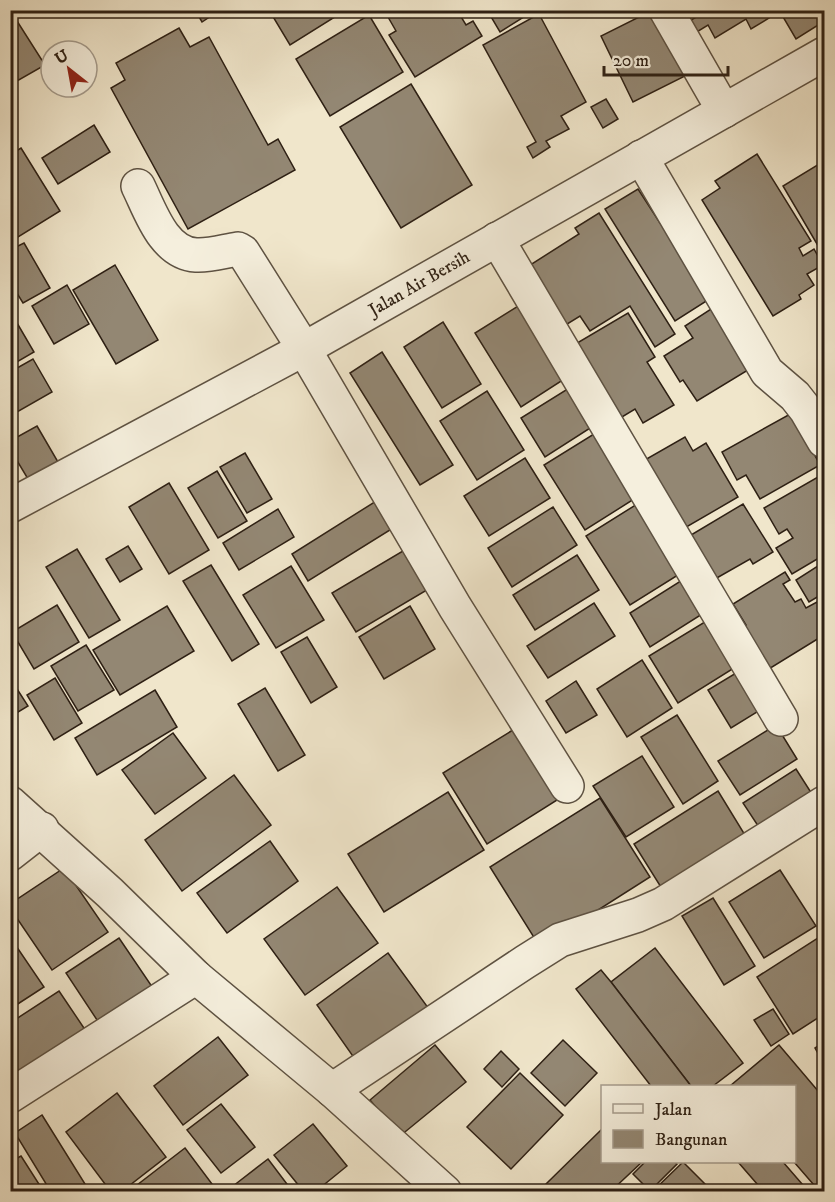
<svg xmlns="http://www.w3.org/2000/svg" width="835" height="1202" font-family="'IM FELL DW Pica',serif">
	<rect width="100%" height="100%" fill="#f0e6cb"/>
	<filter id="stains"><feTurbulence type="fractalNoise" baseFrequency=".00333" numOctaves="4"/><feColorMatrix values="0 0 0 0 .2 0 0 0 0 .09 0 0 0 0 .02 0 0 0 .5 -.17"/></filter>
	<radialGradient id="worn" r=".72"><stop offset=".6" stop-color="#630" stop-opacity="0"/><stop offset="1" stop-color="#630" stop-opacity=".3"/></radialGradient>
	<!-- building -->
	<g fill="#938773" stroke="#2e2014" stroke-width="1.5">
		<path d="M 10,10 L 45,65 L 10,85 Z"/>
		<path d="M 195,10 L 220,10 L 202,22 Z"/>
		<path d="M 269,10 L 346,10 L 290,45 Z"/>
		<path d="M 384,10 L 433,10 L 437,16 L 445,10 L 457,10 L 466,25 L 473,21 L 482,36 L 415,77 L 389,35 L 396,31 Z"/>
		<path d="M 487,10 L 535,10 L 500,32 Z"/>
		<path d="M 653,10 L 689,74 L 633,102 L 601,36 Z"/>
		<path d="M 700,10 L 764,10 L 769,18 L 751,29 L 746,19 L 715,38 L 708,25 L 687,38 L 680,26 L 702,14 Z"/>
		<path d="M 779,10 L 815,10 L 823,22 L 796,39 Z"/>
		<path d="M 539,14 L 586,102 L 561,116 L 569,129 L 546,141 L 550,147 L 533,158 L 527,147 L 536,142 L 483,45 Z"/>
		<path d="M 369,15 L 403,72 L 330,116 L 296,59 Z"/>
		<path d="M 179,28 L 190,47 L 209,37 L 268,145 L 278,139 L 295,170 L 188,229 L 111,88 L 125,80 L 116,63 Z"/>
		<path d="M 411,84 L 472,185 L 401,228 L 340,127 Z"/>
		<path d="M 606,99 L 618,119 L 603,128 L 591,107 Z"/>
		<path d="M 94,125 L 110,152 L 58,184 L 42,158 Z"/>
		<path d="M 21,148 L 60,211 L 10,242 L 10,155 Z"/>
		<path d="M 757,154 L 811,241 L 799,248 L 803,256 L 814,249 L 823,265 L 807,274 L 814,285 L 799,295 L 801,299 L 773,316 L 702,200 L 720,188 L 715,181 Z"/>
		<path d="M 824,161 L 824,256 L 783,186 Z"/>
		<path d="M 638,189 L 660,223 L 668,218 L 708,300 L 675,321 L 605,209 Z"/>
		<path d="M 599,213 L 675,334 L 655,347 L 630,306 L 590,331 L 580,316 L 564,326 L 527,267 L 579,234 L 575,228 Z"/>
		<path d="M 24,243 L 50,288 L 23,303 L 10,282 L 10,250 Z"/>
		<path d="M 115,265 L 158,340 L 116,364 L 73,290 Z"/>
		<path d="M 67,285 L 89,324 L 54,344 L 32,306 Z"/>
		<path d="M 523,303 L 569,376 L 521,407 L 475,333 Z"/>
		<path d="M 711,309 L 748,370 L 697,401 L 683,380 L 680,382 L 664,356 L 693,338 L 685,326 Z"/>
		<path d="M 10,311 L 34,352 L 10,366 Z"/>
		<path d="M 628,313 L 655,357 L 647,362 L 674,405 L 643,423 L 635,409 L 612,423 L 567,349 Z"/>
		<path d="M 443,322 L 481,384 L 442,408 L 404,347 Z"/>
		<path d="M 382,352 L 453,465 L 420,485 L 350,373 Z"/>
		<path d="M 33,359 L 52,392 L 10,416 L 10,372 Z"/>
		<path d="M 574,385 L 598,423 L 545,457 L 521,418 Z"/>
		<path d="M 487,391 L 524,450 L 477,480 L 440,421 Z"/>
		<path d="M 792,413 L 820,465 L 760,499 L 746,475 L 737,480 L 722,452 Z"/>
		<path d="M 37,426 L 58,462 L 28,479 L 10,449 L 10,441 Z"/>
		<path d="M 602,429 L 642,494 L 585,530 L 544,465 Z"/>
		<path d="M 685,437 L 693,451 L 706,443 L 738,497 L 676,533 L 636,465 Z"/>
		<path d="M 245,453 L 272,499 L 247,513 L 220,467 Z"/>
		<path d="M 525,458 L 550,498 L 489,536 L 464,496 Z"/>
		<path d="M 217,471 L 247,521 L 218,538 L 188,488 Z"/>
		<path d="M 818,477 L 824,487 L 824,555 L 792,574 L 776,548 L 793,538 L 787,529 L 779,534 L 764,508 Z"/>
		<path d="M 169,483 L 209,550 L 169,574 L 129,507 Z"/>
		<path d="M 381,498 L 398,525 L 308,581 L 292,554 Z"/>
		<path d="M 642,501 L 686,570 L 630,605 L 586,536 Z"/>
		<path d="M 743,504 L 773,552 L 753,564 L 750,559 L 715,579 L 681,541 Z"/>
		<path d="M 553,507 L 577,545 L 512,587 L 488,548 Z"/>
		<path d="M 278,509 L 294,537 L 239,570 L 223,543 Z"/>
		<path d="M 413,545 L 437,584 L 356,632 L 332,593 Z"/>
		<path d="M 128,546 L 142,569 L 120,582 L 106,559 Z"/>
		<path d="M 77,549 L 120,620 L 89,638 L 46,567 Z"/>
		<path d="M 577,555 L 599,590 L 535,630 L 513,595 Z"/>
		<path d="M 824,562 L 824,593 L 809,602 L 796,580 Z"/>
		<path d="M 211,565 L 259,644 L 232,661 L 183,581 Z"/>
		<path d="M 291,566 L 324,620 L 276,648 L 243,595 Z"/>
		<path d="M 785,572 L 790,580 L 783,584 L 795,602 L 801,599 L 806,608 L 817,602 L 824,614 L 824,635 L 764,672 L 738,630 L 746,625 L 733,604 Z"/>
		<path d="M 687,577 L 707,611 L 650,647 L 630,613 Z"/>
		<path d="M 594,603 L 615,636 L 548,678 L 527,646 Z"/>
		<path d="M 57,605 L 79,642 L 34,669 L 12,632 Z"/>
		<path d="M 167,606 L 194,651 L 120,695 L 93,650 Z"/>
		<path d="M 410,606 L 435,649 L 384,679 L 359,637 Z"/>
		<path d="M 713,617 L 742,663 L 678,703 L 649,656 Z"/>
		<path d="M 307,637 L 337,687 L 311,703 L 281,652 Z"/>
		<path d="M 86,645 L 114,690 L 78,711 L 51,666 Z"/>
		<path d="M 642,660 L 672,708 L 627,737 L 597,689 Z"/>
		<path d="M 741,670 L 765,707 L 731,728 L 708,690 Z"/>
		<path d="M 10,678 L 28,706 L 10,717 Z"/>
		<path d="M 55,678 L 82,723 L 54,740 L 27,695 Z"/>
		<path d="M 576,681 L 597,715 L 566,733 L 546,701 Z"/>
		<path d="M 265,688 L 305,755 L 278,771 L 238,704 Z"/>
		<path d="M 155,690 L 177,727 L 97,775 L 75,738 Z"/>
		<path d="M 677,715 L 718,781 L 683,804 L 641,737 Z"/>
		<path d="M 521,725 L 565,795 L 487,844 L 443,773 Z"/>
		<path d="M 776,725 L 797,759 L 740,795 L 718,761 Z"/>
		<path d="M 173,733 L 206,778 L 155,814 L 122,770 Z"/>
		<path d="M 642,756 L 674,807 L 626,837 L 593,786 Z"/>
		<path d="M 796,769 L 819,805 L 766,838 L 743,803 Z"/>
		<path d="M 234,775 L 271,825 L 182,891 L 145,840 Z"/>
		<path d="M 718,791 L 748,840 L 664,892 L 634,844 Z"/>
		<path d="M 448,792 L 484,850 L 384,912 L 348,854 Z"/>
		<path d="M 600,798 L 650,877 L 540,947 L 490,867 Z"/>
		<path d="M 270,841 L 298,881 L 227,933 L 197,893 Z"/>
		<path d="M 64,868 L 108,932 L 52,970 L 10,908 L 10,904 Z"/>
		<path d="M 780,870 L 816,926 L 764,958 L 729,902 Z"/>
		<path d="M 337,887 L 378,943 L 305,995 L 264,939 Z"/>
		<path d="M 713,898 L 755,966 L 724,985 L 682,916 Z"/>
		<path d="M 824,934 L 824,1014 L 793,1034 L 757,977 Z"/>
		<path d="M 10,937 L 44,987 L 10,1009 Z"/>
		<path d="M 119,938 L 157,994 L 103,1029 L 66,973 Z"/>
		<path d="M 655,948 L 743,1063 L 713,1086 L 691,1086 L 611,982 Z"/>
		<path d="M 388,953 L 429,1009 L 357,1062 L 317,1005 Z"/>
		<path d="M 601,970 L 611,982 L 691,1086 L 651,1086 L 576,989 Z"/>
		<path d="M 59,991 L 90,1037 L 18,1085 L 10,1074 L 10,1023 Z"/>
		<path d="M 773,1009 L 789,1034 L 771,1046 L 754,1020 Z"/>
		<path d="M 218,1037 L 248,1075 L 183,1125 L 154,1086 Z"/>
		<path d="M 563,1040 L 597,1073 L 565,1106 L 531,1073 Z"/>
		<path d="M 824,1042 L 824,1064 L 815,1048 Z"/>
		<path d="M 435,1045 L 466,1082 L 400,1136 L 370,1100 Z"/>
		<path d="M 779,1045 L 824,1098 L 824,1192 L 820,1192 L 794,1162 L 794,1086 L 730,1086 Z"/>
		<path d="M 501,1051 L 519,1069 L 502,1087 L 484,1069 Z"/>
		<path d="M 520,1073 L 563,1115 L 511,1169 L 467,1127 Z"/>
		<path d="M 117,1093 L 166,1157 L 121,1192 L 111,1192 L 66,1132 Z"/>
		<path d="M 221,1104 L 255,1147 L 221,1173 L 187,1130 Z"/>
		<path d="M 42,1115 L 90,1192 L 51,1192 L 15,1133 Z"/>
		<path d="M 313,1124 L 347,1166 L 315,1192 L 304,1192 L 274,1155 Z"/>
		<path d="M 602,1129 L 602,1162 L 642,1162 L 610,1192 L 554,1192 L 546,1184 Z"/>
		<path d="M 185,1148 L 218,1192 L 128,1192 Z"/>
		<path d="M 21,1156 L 44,1192 L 10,1192 L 10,1162 Z"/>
		<path d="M 268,1159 L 293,1192 L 238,1192 L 233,1186 Z"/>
		<path d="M 645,1162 L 674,1162 L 677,1164 L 650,1191 L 633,1174 Z"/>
		<path d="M 683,1162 L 713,1192 L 652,1192 Z"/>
		<path d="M 738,1162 L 783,1162 L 809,1192 L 764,1192 Z"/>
	</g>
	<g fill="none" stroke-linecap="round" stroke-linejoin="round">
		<defs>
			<g id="minor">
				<path d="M 666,10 L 724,111"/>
				<path d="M 641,157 L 767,372 L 795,396 L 806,410 L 824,441"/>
				<path d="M 138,186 C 150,210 163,253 196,255 C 209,256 225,251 238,249 L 243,252 L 304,349 L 455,607 L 567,786"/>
				<path d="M 497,239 L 781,719"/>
				<path d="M 10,506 L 304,349 L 824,54"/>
				<path d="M 10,803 L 110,893 L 196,977 L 332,1090 L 445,1192"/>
				<path d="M 10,854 L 42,829"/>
				<path d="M 332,1090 L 525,962 L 560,940 L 638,915 L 663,904 L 824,803"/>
				<path d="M 10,1096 L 196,977"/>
			</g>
		</defs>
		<!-- minor casing -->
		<use href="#minor" stroke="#5e5242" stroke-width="36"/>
		<!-- minor -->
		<use href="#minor" stroke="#f5efdd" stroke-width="33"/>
	</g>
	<g text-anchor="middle" stroke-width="6" stroke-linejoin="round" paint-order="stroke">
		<!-- street labels -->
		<g font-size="18" fill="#2e2014" stroke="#f5efdd">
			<text transform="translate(419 283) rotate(-30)" y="6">Jalan Air Bersih</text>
		</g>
	</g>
	<!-- margin -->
	<rect width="835" height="1202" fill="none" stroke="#f0e6cb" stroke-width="36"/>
	<rect x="12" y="12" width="811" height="1178" fill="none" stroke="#2e2014" stroke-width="3"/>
	<rect x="18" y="18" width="799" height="1166" fill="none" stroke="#2e2014" stroke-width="1.5"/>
	<!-- legend -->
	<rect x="601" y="1085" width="195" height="78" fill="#f5efdd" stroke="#a59c8d" stroke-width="1.5"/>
	<rect x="613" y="1104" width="30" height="9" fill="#f5efdd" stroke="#a59c8d" stroke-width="1.5"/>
	<text x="655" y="1115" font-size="18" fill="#2e2014">Jalan</text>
	<rect x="613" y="1130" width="30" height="18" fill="#938773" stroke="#a59c8d" stroke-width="1.5"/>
	<text x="655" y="1145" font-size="18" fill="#2e2014">Bangunan</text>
	<!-- north arrow -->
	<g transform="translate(69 69) rotate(329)"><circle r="28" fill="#f5efdd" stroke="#a59c8d" stroke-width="1.5"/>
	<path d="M0-4.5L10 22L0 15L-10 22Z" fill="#8f2418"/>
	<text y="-9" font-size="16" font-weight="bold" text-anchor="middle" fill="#2e2014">U</text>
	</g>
	<!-- scale -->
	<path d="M604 66v9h124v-9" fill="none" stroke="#2e2014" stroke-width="3"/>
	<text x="613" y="66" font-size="18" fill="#2e2014" stroke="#f5efdd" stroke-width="4.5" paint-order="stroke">20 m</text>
	<rect width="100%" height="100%" filter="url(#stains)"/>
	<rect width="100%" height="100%" fill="url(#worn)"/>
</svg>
